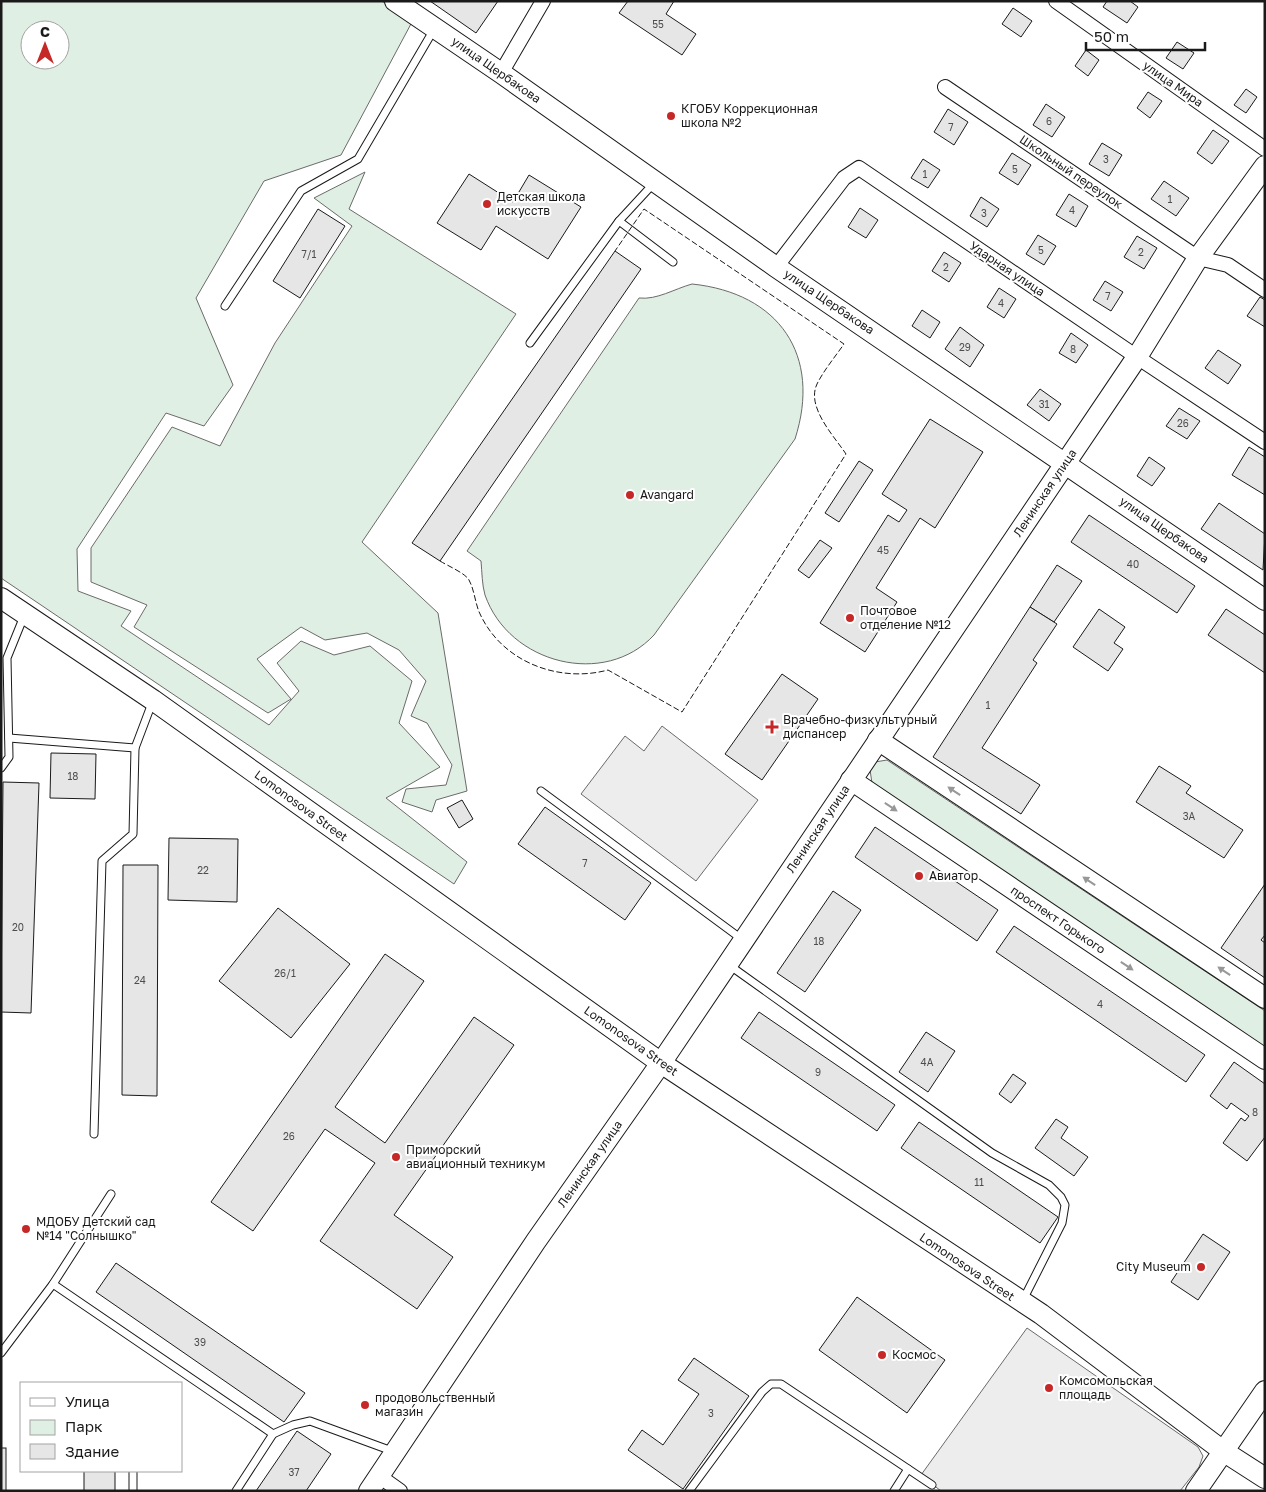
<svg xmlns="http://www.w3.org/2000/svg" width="1266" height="1492" font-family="'Golos Text',sans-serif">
	<rect width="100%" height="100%" fill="#fff"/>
	<!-- green -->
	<g fill="#e0efe3" stroke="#6a6a6a" fill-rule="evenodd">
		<path d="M 1,1 L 382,1 L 412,22 L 341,155 L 264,181 L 196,298 L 233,385 L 204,426 L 166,413 L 77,549 L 78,591 L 131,611 L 121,626 L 269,725 L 299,691 L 277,663 L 301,641 L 334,655 L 370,646 L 412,681 L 399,723 L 440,767 L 386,798 L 467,862 L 454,884 L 1,578 ZM 30,30 L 60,30 L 60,60 L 30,60 Z"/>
		<path d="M 365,172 L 349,209 L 516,314 L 362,542 L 438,613 L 467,791 L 436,800 L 432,812 L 402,802 L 406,789 L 446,785 L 452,765 L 427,723 L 411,716 L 426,681 L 399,650 L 367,633 L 325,640 L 301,627 L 257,659 L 291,699 L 268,713 L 134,627 L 147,605 L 91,582 L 91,548 L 172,427 L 220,446 L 275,343 L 352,226 L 314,198 Z"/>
		<path d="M 692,284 C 779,293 822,355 795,439 L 654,635 C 605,688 509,664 485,595 C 482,585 482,572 481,561 L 467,551 L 639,298 C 657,300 674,289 692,284 Z"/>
		<path d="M 887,760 L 1265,1011 L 1265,1049 L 872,783 L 870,770 L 875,762 Z"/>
	</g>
	<!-- parking -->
	<g fill="#ededed" stroke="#6a6a6a">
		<path d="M 662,726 L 758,800 L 696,881 L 581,794 L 625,736 L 644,751 Z"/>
		<path d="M 1027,1328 L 1198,1447 L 1203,1456 L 1199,1467 L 1180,1491 L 941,1491 L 921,1475 Z"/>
	</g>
	<!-- building -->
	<g fill="#e6e6e6" stroke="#1a1a1a">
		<path d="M 430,1 L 498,1 L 476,33 Z"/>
		<path d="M 628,1 L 674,1 L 666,14 L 696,34 L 682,55 L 619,13 Z"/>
		<path d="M 1107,1 L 1130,1 L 1138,7 L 1127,23 L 1103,7 Z"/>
		<path d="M 1013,8 L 1032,21 L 1021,37 L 1002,24 Z"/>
		<path d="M 1177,42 L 1194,53 L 1183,69 L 1166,58 Z"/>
		<path d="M 1086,50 L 1099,60 L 1088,76 L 1075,66 Z"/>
		<path d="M 1246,89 L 1257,97 L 1246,113 L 1234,105 Z"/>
		<path d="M 1148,92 L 1162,101 L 1150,118 L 1137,108 Z"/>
		<path d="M 1046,104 L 1065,117 L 1052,137 L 1033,125 Z"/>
		<path d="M 948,109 L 968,122 L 954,145 L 934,132 Z"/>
		<path d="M 1213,130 L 1229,141 L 1212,164 L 1197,153 Z"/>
		<path d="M 1102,143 L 1122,155 L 1109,176 L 1089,164 Z"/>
		<path d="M 1012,153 L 1031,165 L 1018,185 L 999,173 Z"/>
		<path d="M 923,159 L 940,170 L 928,188 L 911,178 Z"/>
		<path d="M 469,174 L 513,202 L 529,175 L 581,207 L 548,259 L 496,226 L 481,250 L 437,223 Z"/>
		<path d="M 1164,181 L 1189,198 L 1176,216 L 1151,199 Z"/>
		<path d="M 1069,194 L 1088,206 L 1076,227 L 1056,215 Z"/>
		<path d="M 981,197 L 999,209 L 987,227 L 970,216 Z"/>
		<path d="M 860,208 L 878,220 L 866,238 L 848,227 Z"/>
		<path d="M 318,209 L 345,226 L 300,298 L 273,281 Z"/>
		<path d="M 1038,235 L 1056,246 L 1044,265 L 1026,254 Z"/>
		<path d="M 1137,236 L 1157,248 L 1144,269 L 1124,257 Z"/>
		<path d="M 615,251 L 641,269 L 440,561 L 412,543 Z"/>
		<path d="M 944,252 L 961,263 L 949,282 L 932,271 Z"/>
		<path d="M 1105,281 L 1123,292 L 1111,311 L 1093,300 Z"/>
		<path d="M 999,288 L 1016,299 L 1004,318 L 987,307 Z"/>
		<path d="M 1260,297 L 1265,300 L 1265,327 L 1247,316 Z"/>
		<path d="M 922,310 L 940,322 L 930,338 L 912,326 Z"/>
		<path d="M 960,327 L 984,345 L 970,367 L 945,349 Z"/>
		<path d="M 1071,333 L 1088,345 L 1076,363 L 1059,353 Z"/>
		<path d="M 1218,350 L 1241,365 L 1228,384 L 1205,368 Z"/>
		<path d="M 1040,389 L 1061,404 L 1049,421 L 1027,405 Z"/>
		<path d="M 1179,408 L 1200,421 L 1187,439 L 1166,426 Z"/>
		<path d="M 930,419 L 983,452 L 935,528 L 920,518 L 876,588 L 897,602 L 865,652 L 820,623 L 888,515 L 899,522 L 907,510 L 882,494 Z"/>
		<path d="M 1249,447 L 1265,457 L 1265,495 L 1232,475 Z"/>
		<path d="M 1149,457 L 1165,468 L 1152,486 L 1137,476 Z"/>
		<path d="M 859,461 L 873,470 L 839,522 L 825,513 Z"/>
		<path d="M 1219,503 L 1265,534 L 1263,570 L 1201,529 Z"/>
		<path d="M 1089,515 L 1195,586 L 1177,613 L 1071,542 Z"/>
		<path d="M 820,540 L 832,548 L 809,578 L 798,570 Z"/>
		<path d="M 1057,565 L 1082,581 L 1054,622 L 1030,607 Z"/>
		<path d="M 1030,607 L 1057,624 L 1033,660 L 1037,663 L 982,748 L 1040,785 L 1021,814 L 933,757 Z"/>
		<path d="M 1099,609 L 1125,627 L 1114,643 L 1123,649 L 1108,671 L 1073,647 Z"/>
		<path d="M 1226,609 L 1265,635 L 1265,673 L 1208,635 Z"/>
		<path d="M 782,674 L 818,699 L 762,780 L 725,754 Z"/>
		<path d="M 51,753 L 96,754 L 95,799 L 50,798 Z"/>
		<path d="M 1159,766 L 1191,786 L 1186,793 L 1243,830 L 1224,858 L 1136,802 Z"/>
		<path d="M 3,782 L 39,783 L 31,1013 L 1,1012 Z"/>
		<path d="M 462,800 L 473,819 L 459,828 L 447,808 Z"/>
		<path d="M 545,807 L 651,883 L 625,920 L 518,844 Z"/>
		<path d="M 875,827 L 998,910 L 977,941 L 855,857 Z"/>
		<path d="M 169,838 L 238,839 L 237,902 L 168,900 Z"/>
		<path d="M 123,865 L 158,865 L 157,1096 L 122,1095 Z"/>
		<path d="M 1265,884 L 1265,935 L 1261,940 L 1265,943 L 1265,978 L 1221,948 Z"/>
		<path d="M 833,891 L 861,910 L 805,992 L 777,973 Z"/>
		<path d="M 278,908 L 350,964 L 291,1038 L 219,981 Z"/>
		<path d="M 1014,926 L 1205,1055 L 1186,1082 L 996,952 Z"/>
		<path d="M 385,954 L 424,981 L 335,1107 L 385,1143 L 474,1017 L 514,1045 L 394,1215 L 453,1257 L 417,1309 L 320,1241 L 375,1163 L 325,1129 L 253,1231 L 211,1202 Z"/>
		<path d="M 759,1012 L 895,1105 L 877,1131 L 741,1038 Z"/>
		<path d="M 926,1032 L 955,1051 L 928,1092 L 899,1072 Z"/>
		<path d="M 1234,1062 L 1265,1084 L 1265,1137 L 1247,1161 L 1223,1143 L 1241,1118 L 1245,1121 L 1249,1116 L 1231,1103 L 1227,1109 L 1210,1096 Z"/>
		<path d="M 1013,1074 L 1026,1083 L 1011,1103 L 999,1094 Z"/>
		<path d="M 1056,1119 L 1068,1127 L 1061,1138 L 1088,1157 L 1074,1176 L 1035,1148 Z"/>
		<path d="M 919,1122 L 1058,1217 L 1040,1243 L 901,1148 Z"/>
		<path d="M 1203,1234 L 1230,1252 L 1198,1300 L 1171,1282 Z"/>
		<path d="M 116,1263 L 305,1393 L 284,1422 L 96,1292 Z"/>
		<path d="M 857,1297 L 945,1360 L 907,1413 L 819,1350 Z"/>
		<path d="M 694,1358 L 749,1396 L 683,1489 L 628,1450 L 642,1430 L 663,1445 L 699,1394 L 678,1380 Z"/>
		<path d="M 297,1431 L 331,1454 L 306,1491 L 256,1491 Z"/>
		<rect x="1" y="1448" width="5" height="43"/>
		<rect x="84" y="1471" width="31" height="20"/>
	</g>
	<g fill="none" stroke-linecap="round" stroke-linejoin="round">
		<defs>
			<g id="lane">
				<path d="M 619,221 L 673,262"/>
				<path d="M 225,306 L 301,191 L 358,159 L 433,31"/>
				<path d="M 530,343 L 619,221 L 655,182"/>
				<path d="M 9,738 L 135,748"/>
				<path d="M 1,768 L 9,757 L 7,658 L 24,616"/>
				<path d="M 541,791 L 743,940"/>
				<path d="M 729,965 L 992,1153 L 1049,1185 L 1061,1197 L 1065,1205 L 1062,1223 L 1023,1300"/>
				<path d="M 94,1134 L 102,861 L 133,834 L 135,748 L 152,703"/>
				<path d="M 53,1284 L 273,1434 L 236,1491"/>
				<path d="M 1,1353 L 53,1284 L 111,1194"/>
				<path d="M 273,1434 L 293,1425 L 310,1421 L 392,1451"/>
				<path d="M 133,1491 L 133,1471"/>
				<path d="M 689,1491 L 762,1392 L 771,1384 L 781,1384 L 932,1485"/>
				<path d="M 894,1491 L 908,1469"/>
			</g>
			<g id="street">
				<path d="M 1056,1 L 1265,149"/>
				<path d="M 501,73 L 543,1"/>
				<path d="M 945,87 L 1198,258 L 1228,265 L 1265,290"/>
				<path d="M 776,267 L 844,178 L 859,168 L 1137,357 L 1265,442"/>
				<path d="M 379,1476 L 400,1491"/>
			</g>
			<g id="secondary">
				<path d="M 395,1 L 501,73 L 776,267 L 1265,600"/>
				<path d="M 1,598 L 153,700 L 661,1063 L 1041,1314 L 1223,1451 L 1265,1478"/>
				<path d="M 878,740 L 1265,998"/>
				<path d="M 851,780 L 1265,1059"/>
				<path d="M 369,1491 L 536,1241 L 661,1063 L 1137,357 L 1198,258 L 1265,166"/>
				<path d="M 1196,1491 L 1265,1391"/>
			</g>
		</defs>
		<!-- lane casing -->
		<use href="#lane" stroke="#1a1a1a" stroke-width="9"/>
		<!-- street casing -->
		<use href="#street" stroke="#1a1a1a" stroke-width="16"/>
		<!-- secondary casing -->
		<use href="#secondary" stroke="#1a1a1a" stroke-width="22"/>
		<!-- lane -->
		<use href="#lane" stroke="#fff" stroke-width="7"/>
		<!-- street -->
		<use href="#street" stroke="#fff" stroke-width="14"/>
		<!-- secondary -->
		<use href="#secondary" stroke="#fff" stroke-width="20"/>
		<!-- fence -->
		<path stroke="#1a1a1a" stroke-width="1" stroke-dasharray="6 2.5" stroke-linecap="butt" d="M 440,561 C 448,566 465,573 469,580 C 475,591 475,605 481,616 C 504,663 560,683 608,670 L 682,712 L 846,454 C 834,436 806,407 817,384 C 824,370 835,357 844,344 L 644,209 L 615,251"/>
	</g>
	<!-- one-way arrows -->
	<defs><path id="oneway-solid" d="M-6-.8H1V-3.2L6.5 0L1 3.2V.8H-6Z" transform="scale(1.25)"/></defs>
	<g fill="#989898">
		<use href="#oneway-solid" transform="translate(954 791) rotate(-146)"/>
		<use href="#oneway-solid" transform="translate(891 807) rotate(34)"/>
		<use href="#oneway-solid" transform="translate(1089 881) rotate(-146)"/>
		<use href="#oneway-solid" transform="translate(1127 966) rotate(34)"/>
		<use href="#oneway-solid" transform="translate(1224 971) rotate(-146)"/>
	</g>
	<!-- markers -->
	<g fill="#c62828" stroke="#fff" stroke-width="2">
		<circle cx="671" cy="116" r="5"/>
		<circle cx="487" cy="204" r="5"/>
		<circle cx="630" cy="495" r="5"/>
		<circle cx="850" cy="618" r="5"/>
		<path d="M769.5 719.5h5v5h5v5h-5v5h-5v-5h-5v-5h5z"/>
		<circle cx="919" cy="876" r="5"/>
		<circle cx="396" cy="1157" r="5"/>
		<circle cx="26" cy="1229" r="5"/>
		<circle cx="1201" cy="1267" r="5"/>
		<circle cx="882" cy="1355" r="5"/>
		<circle cx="1049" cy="1388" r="5"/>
		<circle cx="365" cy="1405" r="5"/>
	</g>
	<g text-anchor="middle" stroke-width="4" stroke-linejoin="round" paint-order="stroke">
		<!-- number labels -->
		<g font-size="10" fill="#4d4d4d">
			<text x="658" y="28">55</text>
			<text x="1049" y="125">6</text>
			<text x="951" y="131">7</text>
			<text x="1106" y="163">3</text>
			<text x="1015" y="173">5</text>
			<text x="925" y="178">1</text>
			<text x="1170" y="203">1</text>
			<text x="1072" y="214">4</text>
			<text x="984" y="217">3</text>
			<text x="1041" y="254">5</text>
			<text x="1141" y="256">2</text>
			<text x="309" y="258">7/1</text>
			<text x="946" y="271">2</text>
			<text x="1108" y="300">7</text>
			<text x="1001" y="307">4</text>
			<text x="965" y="351">29</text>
			<text x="1073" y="353">8</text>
			<text x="1044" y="408">31</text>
			<text x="1183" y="427">26</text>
			<text x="883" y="554">45</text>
			<text x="1133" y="568">40</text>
			<text x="988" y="709">1</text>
			<text x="73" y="780">18</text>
			<text x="1189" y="820">3А</text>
			<text x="585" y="867">7</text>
			<text x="203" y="874">22</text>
			<text x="18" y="931">20</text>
			<text x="819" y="945">18</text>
			<text x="285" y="977">26/1</text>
			<text x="140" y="984">24</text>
			<text x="1100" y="1008">4</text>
			<text x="927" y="1066">4А</text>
			<text x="818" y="1076">9</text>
			<text x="1255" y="1116">8</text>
			<text x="289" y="1140">26</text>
			<text x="979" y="1186">11</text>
			<text x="200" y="1346">39</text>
			<text x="711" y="1417">3</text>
			<text x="294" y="1476">37</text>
		</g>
		<!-- street labels -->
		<g font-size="12" fill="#1a1a1a" stroke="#fff">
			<text transform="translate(496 70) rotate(35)" y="4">улица Щербакова</text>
			<text transform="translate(1173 84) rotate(35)" y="4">улица Мира</text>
			<text transform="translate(1071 172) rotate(34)" y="4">Школьный переулок</text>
			<text transform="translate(1007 269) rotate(34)" y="4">Ударная улица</text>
			<text transform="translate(829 302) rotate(34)" y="4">улица Щербакова</text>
			<text transform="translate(1045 493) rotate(-56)" y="4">Ленинская улица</text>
			<text transform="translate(1164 530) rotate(35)" y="4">улица Щербакова</text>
			<text transform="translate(301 806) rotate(36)" y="4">Lomonosova Street</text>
			<text transform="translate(818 829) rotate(-56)" y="4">Ленинская улица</text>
			<text transform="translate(1058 920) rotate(34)" y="4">проспект Горького</text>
			<text transform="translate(631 1041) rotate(35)" y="4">Lomonosova Street</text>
			<text transform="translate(590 1164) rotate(-55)" y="4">Ленинская улица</text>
			<text transform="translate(967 1267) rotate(34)" y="4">Lomonosova Street</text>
		</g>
		<!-- poi labels -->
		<g font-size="12" fill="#1a1a1a" stroke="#fff" text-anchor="start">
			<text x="681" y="113">КГОБУ Коррекционная<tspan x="681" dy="14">школа №2</tspan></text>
			<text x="497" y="201">Детская школа<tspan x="497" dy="14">искусств</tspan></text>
			<text x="640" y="499">Avangard</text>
			<text x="860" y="615">Почтовое<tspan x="860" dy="14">отделение №12</tspan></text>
			<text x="783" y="724">Врачебно-физкультурный<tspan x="783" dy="14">диспансер</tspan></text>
			<text x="929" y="880">Авиатор</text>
			<text x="406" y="1154">Приморский<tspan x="406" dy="14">авиационный техникум</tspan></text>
			<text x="36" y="1226">МДОБУ Детский сад<tspan x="36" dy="14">№14 "Солнышко"</tspan></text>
			<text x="1191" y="1271" text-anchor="end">City Museum</text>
			<text x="892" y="1359">Космос</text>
			<text x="1059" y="1385">Комсомольская<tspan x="1059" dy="14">площадь</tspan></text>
			<text x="375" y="1402">продовольственный<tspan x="375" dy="14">магазин</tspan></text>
		</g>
	</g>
	<!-- border -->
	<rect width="1266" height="1492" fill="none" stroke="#1a1a1a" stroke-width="5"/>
	<!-- legend -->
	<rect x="20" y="1382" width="162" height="90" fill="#ffffff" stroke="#a3a3a3"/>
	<rect x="30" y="1398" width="25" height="8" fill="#ffffff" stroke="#a3a3a3"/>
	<text x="65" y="1407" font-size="15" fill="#1a1a1a">Улица</text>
	<rect x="30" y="1420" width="25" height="15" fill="#e0efe3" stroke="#a3a3a3"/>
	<text x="65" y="1432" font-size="15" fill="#1a1a1a">Парк</text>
	<rect x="30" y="1444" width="25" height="15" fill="#e6e6e6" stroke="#a3a3a3"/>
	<text x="65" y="1457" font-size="15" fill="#1a1a1a">Здание</text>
	<!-- north arrow -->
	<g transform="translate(45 45)"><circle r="24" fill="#ffffff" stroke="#a3a3a3"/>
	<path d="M0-4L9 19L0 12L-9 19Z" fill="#c62828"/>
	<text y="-8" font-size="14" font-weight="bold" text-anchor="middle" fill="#1a1a1a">С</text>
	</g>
	<!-- scale -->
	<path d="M1086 42v8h119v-8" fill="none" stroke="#1a1a1a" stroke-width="2.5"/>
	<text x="1094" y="42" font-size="15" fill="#1a1a1a" stroke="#ffffff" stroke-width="4" paint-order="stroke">50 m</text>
</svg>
